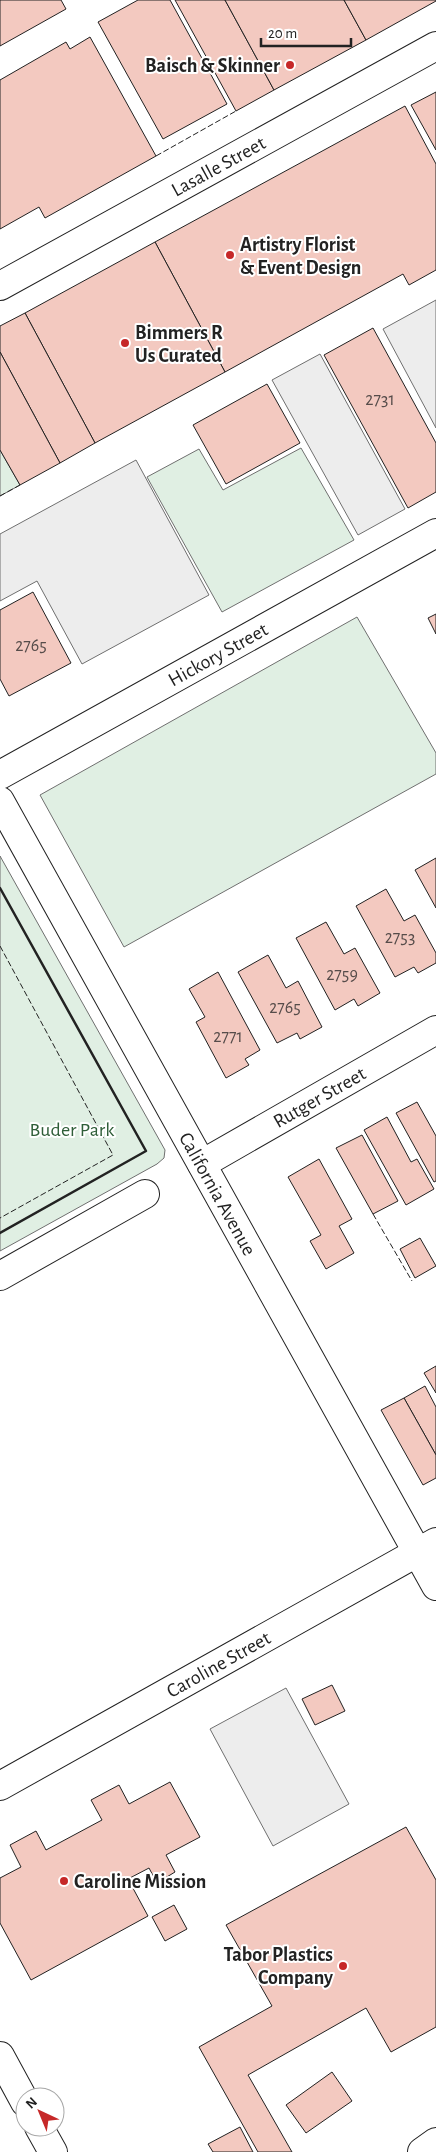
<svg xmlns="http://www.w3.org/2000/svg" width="436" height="2152" font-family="'Alegreya Sans',sans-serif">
	<rect width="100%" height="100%" fill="#fff"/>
	<!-- green -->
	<g fill="#e0efe3" stroke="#6f6f6f">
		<path d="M 301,448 L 354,540 L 222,612 L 147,477 L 199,449 L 223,490 Z"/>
		<path d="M 0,450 L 20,485 L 0,496 Z"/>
		<path d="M 357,617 L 436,753 L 436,774 L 124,947 L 40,795 Z"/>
		<path d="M 0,856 L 165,1150 L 164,1158 L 157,1164 L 0,1251 Z"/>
	</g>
	<!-- parking -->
	<g fill="#ededed" stroke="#6f6f6f">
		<path d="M 436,300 L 436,428 L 383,329 Z"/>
		<path d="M 320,354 L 405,509 L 358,535 L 272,380 Z"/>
		<path d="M 136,460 L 209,595 L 82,664 L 37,581 L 0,601 L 0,534 Z"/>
		<path d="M 286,1688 L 349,1804 L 273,1846 L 210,1729 Z"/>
	</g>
	<!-- building -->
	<g fill="#f3c9c0" stroke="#222">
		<path d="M 0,0 L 61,0 L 66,9 L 0,46 Z"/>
		<path d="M 138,0 L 170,0 L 227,104 L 163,139 L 98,22 Z"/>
		<path d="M 175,0 L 225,0 L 274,90 L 236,111 Z"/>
		<path d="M 225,0 L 344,0 L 366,40 L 274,90 Z"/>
		<path d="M 344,0 L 436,0 L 436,1 L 366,40 Z"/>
		<path d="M 90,37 L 156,156 L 45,218 L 39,207 L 0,229 L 0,80 L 66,42 L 70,49 Z"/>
		<path d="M 436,92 L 436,150 L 411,105 Z"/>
		<path d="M 405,106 L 436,164 L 436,270 L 409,285 L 403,274 L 225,372 L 155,242 Z"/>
		<path d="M 155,242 L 225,372 L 95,443 L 25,313 Z"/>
		<path d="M 25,313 L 95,443 L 60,463 L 0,352 L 0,326 Z"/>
		<path d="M 373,328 L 436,443 L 436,492 L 408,508 L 324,355 Z"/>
		<path d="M 0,352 L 60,463 L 20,485 L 0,450 Z"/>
		<path d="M 267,384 L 300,443 L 226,484 L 193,425 Z"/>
		<path d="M 33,592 L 71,663 L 9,696 L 0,679 L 0,610 Z"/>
		<path d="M 436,614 L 436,634 L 428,618 Z"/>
		<path d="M 436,858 L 436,908 L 415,870 Z"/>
		<path d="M 386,889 L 404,921 L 415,915 L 436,953 L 436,963 L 418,973 L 414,967 L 395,977 L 356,906 Z"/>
		<path d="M 326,922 L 344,954 L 355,948 L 380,993 L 358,1006 L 354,999 L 335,1010 L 296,938 Z"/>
		<path d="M 268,955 L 286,988 L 298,981 L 322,1027 L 300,1039 L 297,1033 L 277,1043 L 238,972 Z"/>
		<path d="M 218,972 L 260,1050 L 245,1059 L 249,1065 L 226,1078 L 196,1022 L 205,1017 L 189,989 Z"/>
		<path d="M 417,1102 L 436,1136 L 436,1181 L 434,1182 L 396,1113 Z"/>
		<path d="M 387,1117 L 411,1162 L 417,1159 L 434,1189 L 406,1205 L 364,1130 Z"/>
		<path d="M 362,1135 L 398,1201 L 373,1214 L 336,1148 Z"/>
		<path d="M 319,1159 L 352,1219 L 339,1226 L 354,1253 L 326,1269 L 310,1241 L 321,1235 L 288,1177 Z"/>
		<path d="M 420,1238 L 436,1266 L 415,1278 L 400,1249 Z"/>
		<path d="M 436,1366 L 436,1393 L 424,1373 Z"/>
		<path d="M 425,1386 L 436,1407 L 436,1455 L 404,1398 Z"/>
		<path d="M 404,1398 L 436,1455 L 436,1478 L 423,1485 L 381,1410 Z"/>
		<path d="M 332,1685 L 345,1711 L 315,1725 L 302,1699 Z"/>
		<path d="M 170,1782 L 200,1837 L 166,1855 L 175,1872 L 157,1883 L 149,1868 L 128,1879 L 148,1916 L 31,1980 L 0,1923 L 0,1878 L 21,1867 L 10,1845 L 36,1831 L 46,1850 L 102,1820 L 91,1800 L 119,1785 L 129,1804 Z"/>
		<path d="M 406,1827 L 436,1880 L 436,2027 L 391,2052 L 366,2008 L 248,2075 L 292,2152 L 258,2152 L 199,2047 L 272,2006 L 226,1925 Z"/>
		<path d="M 174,1905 L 187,1929 L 165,1941 L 152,1917 Z"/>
		<path d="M 332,2072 L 352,2101 L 306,2133 L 286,2105 Z"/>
		<path d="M 240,2127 L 253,2152 L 213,2152 L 208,2144 Z"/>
	</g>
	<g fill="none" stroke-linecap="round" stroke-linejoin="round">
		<defs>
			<g id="minor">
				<path id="s1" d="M 0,286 L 436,46"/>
				<path id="s2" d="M 0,775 L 436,533"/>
				<path id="s3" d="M 0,801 L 436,1586"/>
				<path id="s4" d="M 202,1164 L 436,1030"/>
				<path d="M 0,1276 L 145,1194"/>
				<path id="s5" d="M 0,1786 L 436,1542"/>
				<path d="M 0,2056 L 25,2102"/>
				<path d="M 39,2127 L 53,2152"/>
				<path d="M 422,2152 L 436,2142"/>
			</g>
		</defs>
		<!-- minor casing -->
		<use href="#minor" stroke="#222" stroke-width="30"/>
		<!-- minor -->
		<use href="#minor" stroke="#fff" stroke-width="28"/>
		<!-- fence -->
		<g stroke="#222" stroke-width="1" stroke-dasharray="6 2.5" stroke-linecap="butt">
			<path d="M 156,156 L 236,111"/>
			<path d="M 0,496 L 20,485"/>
			<path d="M 0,946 L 113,1155 L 0,1218"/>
			<path d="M 373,1214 L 412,1281"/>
		</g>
		<!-- wall -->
		<path stroke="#222" stroke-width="2.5" d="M 0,888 L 146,1151 L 0,1233"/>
	</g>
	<!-- markers -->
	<g fill="#c62828" stroke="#fff" stroke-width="2">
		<circle cx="290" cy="65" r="5"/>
		<circle cx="230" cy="255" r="5"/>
		<circle cx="125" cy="343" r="5"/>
		<circle cx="64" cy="1881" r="5"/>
		<circle cx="343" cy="1966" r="5"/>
	</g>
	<g text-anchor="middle" stroke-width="4" stroke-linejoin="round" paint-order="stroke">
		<!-- number labels -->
		<g font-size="18" fill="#564c4a">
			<text x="380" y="405">2731</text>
			<text x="31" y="651">2765</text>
			<text x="400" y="943">2753</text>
			<text x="342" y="980">2759</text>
			<text x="285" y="1013">2765</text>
			<text x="228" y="1042">2771</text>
		</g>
		<!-- poi labels -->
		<g font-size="20" font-weight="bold" fill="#222" stroke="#fff" text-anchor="start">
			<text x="280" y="72" text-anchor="end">Baisch &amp; Skinner</text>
			<text x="240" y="251">Artistry Florist<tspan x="240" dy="23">&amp; Event Design</tspan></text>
			<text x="135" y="339">Bimmers R<tspan x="135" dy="23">Us Curated</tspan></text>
			<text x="74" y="1888">Caroline Mission</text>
			<text x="333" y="1961" text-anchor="end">Tabor Plastics<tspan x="333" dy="23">Company</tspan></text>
		</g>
		<!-- street labels -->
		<g font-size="20" fill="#222" stroke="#fff">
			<text dy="7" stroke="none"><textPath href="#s1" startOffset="249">Lasalle Street</textPath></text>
			<text dy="7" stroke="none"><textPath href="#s2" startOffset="249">Hickory Street</textPath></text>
			<text dy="7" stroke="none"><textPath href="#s4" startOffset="135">Rutger Street</textPath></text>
			<text dy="7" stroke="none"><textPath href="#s3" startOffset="449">California Avenue</textPath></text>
			<text dy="7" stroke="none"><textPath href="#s5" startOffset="250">Caroline Street</textPath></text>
		</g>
		<!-- park labels -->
		<g font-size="20" fill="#2f5e38" stroke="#fff">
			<text x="72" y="1136">Buder Park</text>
		</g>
	</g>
	<!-- north arrow -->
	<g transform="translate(40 2112) rotate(316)"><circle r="24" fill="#ffffff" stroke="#a7a7a7"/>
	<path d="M0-4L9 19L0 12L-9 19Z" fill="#c62828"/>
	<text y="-8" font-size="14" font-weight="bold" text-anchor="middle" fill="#222222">N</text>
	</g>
	<!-- scale -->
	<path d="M261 38v8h90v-8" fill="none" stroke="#222222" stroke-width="2.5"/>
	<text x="268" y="38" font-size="15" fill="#222222" stroke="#ffffff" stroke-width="4" paint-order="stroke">20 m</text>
</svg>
